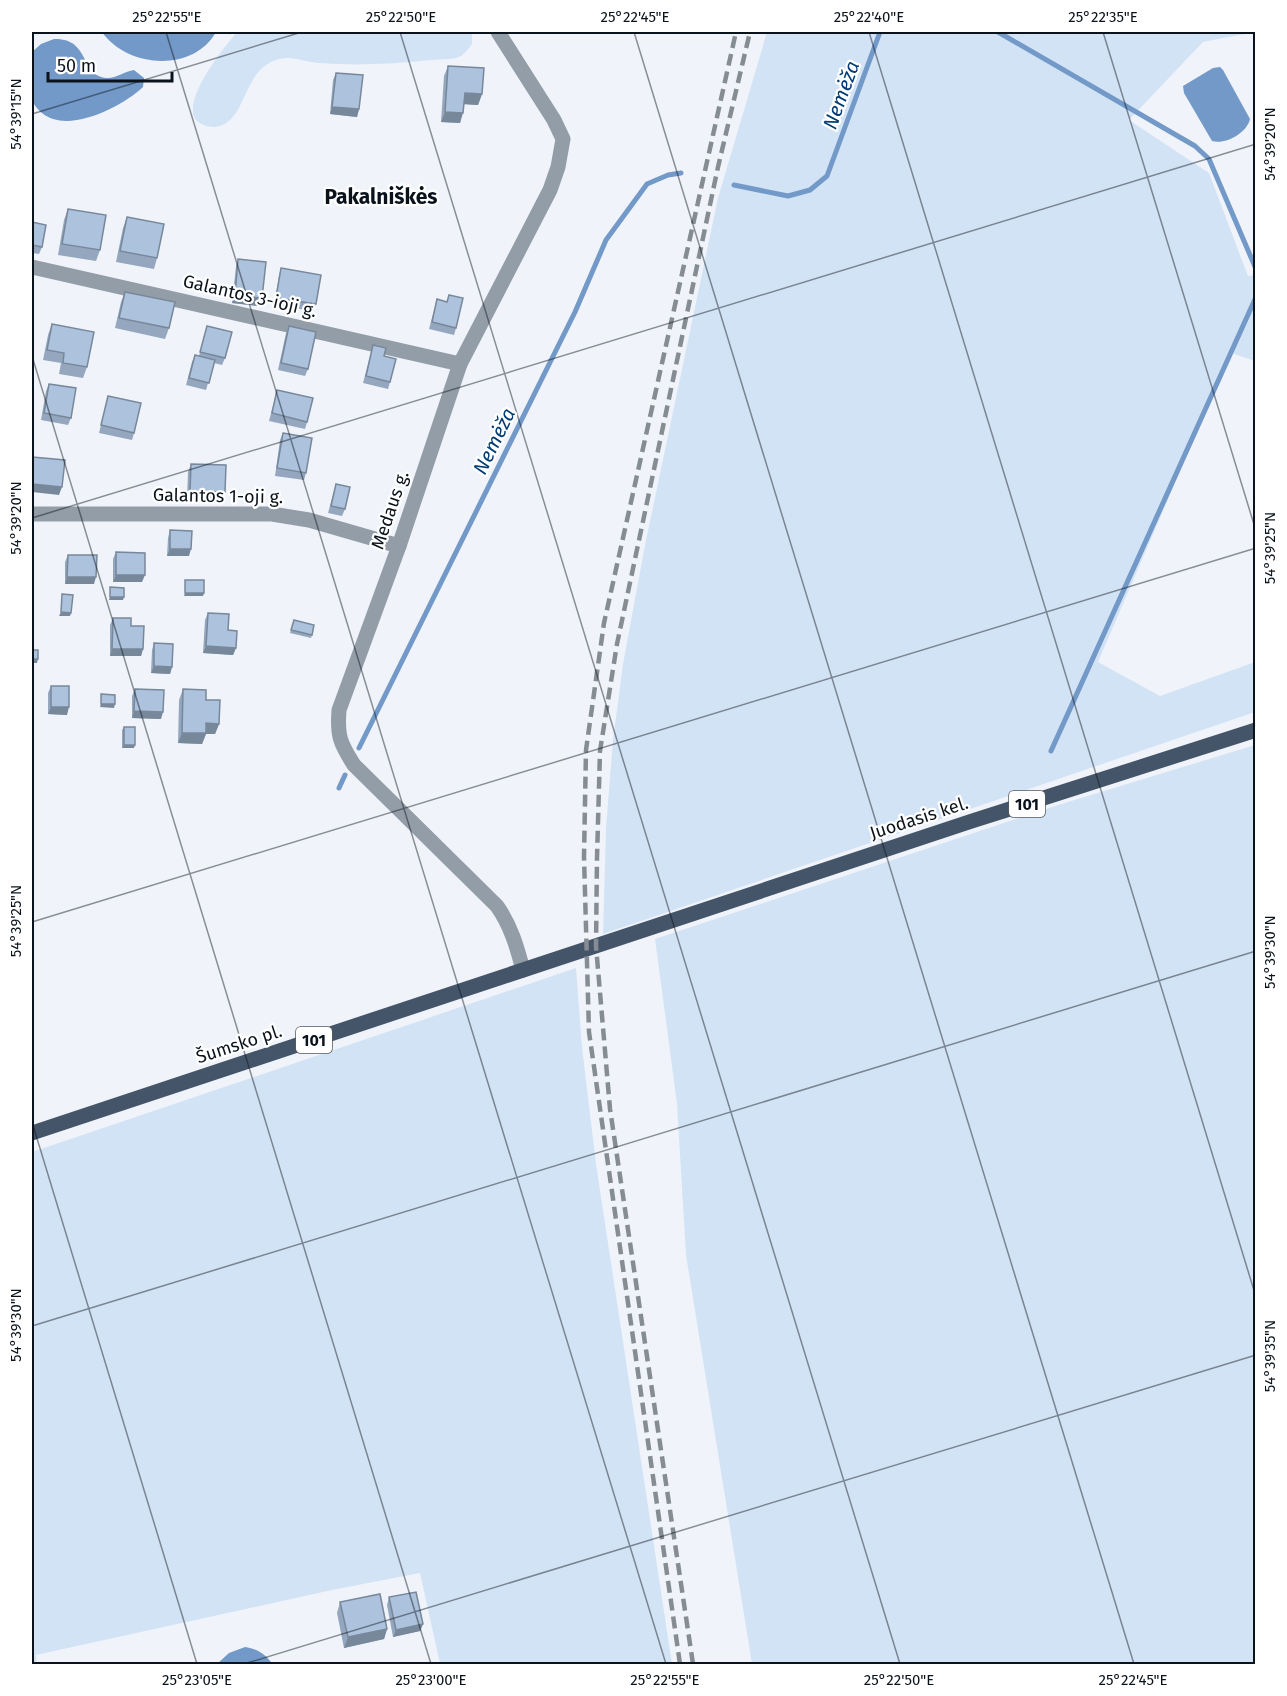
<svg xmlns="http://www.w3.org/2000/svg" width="1287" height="1696" font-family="'Fira Sans',sans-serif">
	<rect width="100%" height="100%" fill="#f0f4fa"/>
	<!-- green -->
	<g fill="#d3e3f6">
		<path d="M 237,32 L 472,32 L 472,44 C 469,48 464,55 459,57 C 452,60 440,59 432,60 C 394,64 356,66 318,63 C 308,62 297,58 286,58 C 240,62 250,123 215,127 C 208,127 203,125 198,122 C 177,105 225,46 237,32 Z"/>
		<path d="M 767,32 L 1255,32 L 1203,42 L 1129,120 L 1209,173 L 1248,276 L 1255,275 L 1255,361 L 1231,353 L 1098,662 L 1160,696 L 1255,662 L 1255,712 L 603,934 L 606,828 L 613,740 L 623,664 L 645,545 L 718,198 Z"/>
		<path d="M 1255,745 L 1255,1664 L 752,1664 L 686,1255 L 677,1104 L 655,939 L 1058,805 Z"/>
		<path d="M 576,968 L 582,1047 L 596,1164 L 672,1664 L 440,1664 L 420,1573 L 332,1590 L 36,1655 L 37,1664 L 32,1664 L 32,1152 Z"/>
	</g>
	<!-- water -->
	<g fill="#7299c7">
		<path d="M 102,32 L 216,32 C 193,73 127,68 102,32 Z"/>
		<path d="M 54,39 C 91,38 79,76 107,78 C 117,78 125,71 134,70 L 144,78 L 143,87 C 123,106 68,135 42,113 C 38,110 32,103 32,98 C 29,84 31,66 32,52 L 41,44 Z"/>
		<path d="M 1220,67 L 1223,70 L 1250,119 C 1247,133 1225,145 1212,141 L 1184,93 L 1183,86 L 1213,68 Z"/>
		<path d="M 245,1647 C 257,1649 266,1654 272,1664 L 217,1664 L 229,1653 Z"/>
	</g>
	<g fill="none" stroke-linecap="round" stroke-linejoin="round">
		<!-- stream -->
		<g stroke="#7299c7" stroke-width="5">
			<path d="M 998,32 L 1195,146 L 1209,159 L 1256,269"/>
			<path d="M 734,185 L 788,196 L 810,190 L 827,176 L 880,32"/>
			<path d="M 359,748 L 575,312 L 606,240 L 647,184 L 668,175 L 681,173"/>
			<path d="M 1051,751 L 1256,297"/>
			<path d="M 339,788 L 345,775"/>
		</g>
		<!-- street -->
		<g stroke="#939da8" stroke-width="15">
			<path d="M 498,32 L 554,120 L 563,139 L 558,167 L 550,190 L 460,364 L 399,546 L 339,710 C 337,736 340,743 354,765 L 497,906 C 511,926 517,947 523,970"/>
			<path d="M 32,267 L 460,364"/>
			<path d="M 32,514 L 272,514 L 309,520 L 399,546"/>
		</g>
		<!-- primary -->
		<path stroke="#455569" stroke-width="15" d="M 32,1133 L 972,821 L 1256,730"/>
		<!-- rail -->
		<g stroke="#868c93" stroke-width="4.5" stroke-dasharray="12 6" stroke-linecap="butt">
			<path d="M 680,1664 L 589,1032 L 584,857 L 586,750 L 604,623 L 736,32"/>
			<path d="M 693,1664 L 610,1109 L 596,946 L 597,858 L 600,751 L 617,644 L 718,167 L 750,32"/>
		</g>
	</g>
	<!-- wall -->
	<g fill="#94a7be">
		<path d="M 448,66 L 482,94 L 478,105 L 464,104 L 460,123 L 441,122 L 444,76 Z"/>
		<path d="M 336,73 L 359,109 L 357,117 L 330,114 L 333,80 Z"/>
		<path d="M 68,209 L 100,250 L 96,261 L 58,255 L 64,220 Z"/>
		<path d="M 127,217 L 157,258 L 154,269 L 116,262 L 123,228 Z"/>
		<path d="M 32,222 L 42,247 L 39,254 L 32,253 Z"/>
		<path d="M 238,259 L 262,298 L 259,306 L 232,303 L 236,266 Z"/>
		<path d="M 281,268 L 316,304 L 313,311 L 274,305 L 279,275 Z"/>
		<path d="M 125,292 L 169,328 L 165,339 L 115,328 L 121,302 Z"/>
		<path d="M 437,299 L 456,328 L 454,335 L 429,329 Z"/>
		<path d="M 52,324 L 87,367 L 83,378 L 59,374 L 61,363 L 43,360 L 48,335 Z"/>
		<path d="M 207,326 L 225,358 L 222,365 L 214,363 L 206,390 L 186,385 L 192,362 L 195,355 L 199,356 Z"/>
		<path d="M 289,326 L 308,369 L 305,376 L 278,370 L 286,333 Z"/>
		<path d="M 373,345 L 384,356 L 390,382 L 388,389 L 363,383 Z"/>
		<path d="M 49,384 L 71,418 L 68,425 L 41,420 L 46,391 Z"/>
		<path d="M 277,390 L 307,422 L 305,429 L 269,421 Z"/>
		<path d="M 108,396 L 134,433 L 132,440 L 99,433 Z"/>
		<path d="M 283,433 L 306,473 L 304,480 L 275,476 L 280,440 Z"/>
		<path d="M 191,464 L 222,499 L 187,498 L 188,472 Z"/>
		<path d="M 336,484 L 345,509 L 342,516 L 328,513 Z"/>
		<path d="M 170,530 L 189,556 L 167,556 L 168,538 Z"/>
		<path d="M 116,552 L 142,582 L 113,582 L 113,559 Z"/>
		<path d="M 68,555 L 94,584 L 65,584 L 65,562 Z"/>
		<path d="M 208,613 L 228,630 L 236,648 L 233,655 L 203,653 L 205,620 Z"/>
		<path d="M 113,618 L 131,626 L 143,649 L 141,656 L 110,656 L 110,625 Z"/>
		<path d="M 294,620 L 312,635 L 311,638 L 290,633 Z"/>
		<path d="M 154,643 L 172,667 L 170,674 L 151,673 L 152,650 Z"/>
		<path d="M 51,686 L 67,715 L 48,714 L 48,693 Z"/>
		<path d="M 135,689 L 161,719 L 132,718 L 132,696 Z"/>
		<path d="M 183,689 L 206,700 L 219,724 L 215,734 L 206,734 L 202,744 L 178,743 L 179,700 Z"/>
		<path d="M 124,727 L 134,748 L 122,748 L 122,730 Z"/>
		<path d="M 389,1597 L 423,1624 L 420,1631 L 393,1637 L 387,1605 Z"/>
		<path d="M 340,1602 L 387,1629 L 384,1639 L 344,1648 L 337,1613 Z"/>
	</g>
	<!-- shaded-wall -->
	<g fill="#78889b">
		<path d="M 465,93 L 482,94 L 478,105 L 461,104 Z"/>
		<path d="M 332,107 L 359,109 L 357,117 L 330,114 Z"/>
		<path d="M 445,112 L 463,113 L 460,123 L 441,122 Z"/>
		<path d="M 235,296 L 262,298 L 259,306 L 232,303 Z"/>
		<path d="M 32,484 L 62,487 L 59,495 L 32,492 Z"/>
		<path d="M 190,491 L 225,492 L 222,499 L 187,498 Z"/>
		<path d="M 170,549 L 191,549 L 189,556 L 167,556 Z"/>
		<path d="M 116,575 L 145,575 L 142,582 L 113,582 Z"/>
		<path d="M 67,577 L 96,577 L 94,584 L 65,584 Z"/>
		<path d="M 185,593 L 204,593 L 203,596 L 184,596 Z"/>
		<path d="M 110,597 L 124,597 L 123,600 L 109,600 Z"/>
		<path d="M 61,612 L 71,613 L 70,616 L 59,616 Z"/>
		<path d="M 206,646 L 236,648 L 233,655 L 203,653 Z"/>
		<path d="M 112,649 L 143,649 L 141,656 L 110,656 Z"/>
		<path d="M 32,659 L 38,659 L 37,663 L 32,663 Z"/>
		<path d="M 154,666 L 172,667 L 170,674 L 151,673 Z"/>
		<path d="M 101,704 L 115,704 L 114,708 L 100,707 Z"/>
		<path d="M 51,707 L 69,707 L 67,715 L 48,714 Z"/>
		<path d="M 134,711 L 163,712 L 161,719 L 132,718 Z"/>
		<path d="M 206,723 L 219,724 L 215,734 L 206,734 L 202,744 L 178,743 L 182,733 Z"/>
		<path d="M 124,745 L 135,745 L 134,748 L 122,748 Z"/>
		<path d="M 423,1624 L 420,1631 L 393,1637 L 396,1630 Z"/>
		<path d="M 387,1629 L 384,1639 L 344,1648 L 348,1637 Z"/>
	</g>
	<!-- building -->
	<g fill="#acc2dd" stroke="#78889b" stroke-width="1.5">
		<path d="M 448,66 L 484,68 L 482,94 L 465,93 L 463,113 L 445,112 Z"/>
		<path d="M 336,73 L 363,75 L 359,109 L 332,107 Z"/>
		<path d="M 68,209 L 106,215 L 100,250 L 62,244 Z"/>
		<path d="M 127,217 L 164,224 L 157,258 L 120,251 Z"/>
		<path d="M 32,222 L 46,225 L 42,247 L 32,245 Z"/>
		<path d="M 238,259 L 266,262 L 262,298 L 235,296 Z"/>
		<path d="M 281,268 L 321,275 L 316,304 L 276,298 Z"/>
		<path d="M 125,292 L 175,302 L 169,328 L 119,318 Z"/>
		<path d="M 449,295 L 463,298 L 456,328 L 432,322 L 437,299 L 447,302 Z"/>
		<path d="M 52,324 L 94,332 L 87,367 L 63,363 L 64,353 L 47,350 Z"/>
		<path d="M 207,326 L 232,332 L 225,358 L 200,352 Z"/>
		<path d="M 289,326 L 316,332 L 308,369 L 281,363 Z"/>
		<path d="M 373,345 L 386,348 L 384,356 L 396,359 L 390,382 L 366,376 Z"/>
		<path d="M 195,355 L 215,360 L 209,383 L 189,378 Z"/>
		<path d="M 49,384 L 76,388 L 71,418 L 44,413 Z"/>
		<path d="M 277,390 L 313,398 L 307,422 L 272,413 Z"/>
		<path d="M 108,396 L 141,403 L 134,433 L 101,425 Z"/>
		<path d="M 283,433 L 312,438 L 306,473 L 277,468 Z"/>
		<path d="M 32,457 L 65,460 L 62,487 L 32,484 Z"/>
		<path d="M 191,464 L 226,465 L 225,492 L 190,491 Z"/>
		<path d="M 336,484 L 350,487 L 345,509 L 331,506 Z"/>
		<path d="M 170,530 L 192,531 L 191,549 L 170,549 Z"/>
		<path d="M 116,552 L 145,553 L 145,575 L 116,575 Z"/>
		<path d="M 68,555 L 97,555 L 96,577 L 67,577 Z"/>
		<rect x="185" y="580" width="19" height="13"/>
		<path d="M 110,587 L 124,588 L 124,597 L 110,597 Z"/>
		<path d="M 62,594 L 73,595 L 71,613 L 61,612 Z"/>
		<path d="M 208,613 L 229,614 L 228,630 L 237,631 L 236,648 L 206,646 Z"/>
		<path d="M 113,618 L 131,618 L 131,626 L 144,626 L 143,649 L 112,649 Z"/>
		<path d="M 294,620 L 314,625 L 312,635 L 291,630 Z"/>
		<path d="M 154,643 L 173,644 L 172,667 L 154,666 Z"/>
		<rect x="32" y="650" width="6" height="9"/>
		<rect x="51" y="686" width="18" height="21"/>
		<path d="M 135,689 L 164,690 L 163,712 L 134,711 Z"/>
		<path d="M 183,689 L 206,690 L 206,700 L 220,700 L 219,724 L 206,723 L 206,733 L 182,733 Z"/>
		<path d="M 101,694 L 115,695 L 115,704 L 101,704 Z"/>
		<rect x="124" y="727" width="11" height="18"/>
		<path d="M 416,1592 L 423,1624 L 396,1630 L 389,1597 Z"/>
		<path d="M 380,1594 L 387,1629 L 348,1637 L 340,1602 Z"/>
	</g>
	<!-- ticks -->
	<path fill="none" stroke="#0a121b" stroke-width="1.5" stroke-opacity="0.45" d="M 166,32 L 666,1664M 400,32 L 900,1664M 634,32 L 1134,1664M 869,32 L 1256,1297M 1103,32 L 1256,531M 32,114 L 302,32M 32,356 L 431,1664M 32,518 L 1256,144M 32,922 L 1256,548M 32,1122 L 197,1664M 32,1326 L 1256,951M 244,1664 L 1256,1355"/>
	<g text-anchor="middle" stroke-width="4.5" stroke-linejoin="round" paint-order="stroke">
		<!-- shield labels -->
		<g fill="#fff" stroke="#54595f" stroke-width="1.5">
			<rect x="1009" y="791" width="36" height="26" rx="4.5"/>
			<rect x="296" y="1027" width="36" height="26" rx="4.5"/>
		</g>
		<g font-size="16" font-weight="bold" fill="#0a121b">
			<text x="1027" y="810">101</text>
			<text x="314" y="1046">101</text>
		</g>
		<!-- street labels -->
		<g font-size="18" fill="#0a121b" stroke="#fff">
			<text transform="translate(250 296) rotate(13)" y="6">Galantos 3-ioji g.</text>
			<text transform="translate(218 496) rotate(1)" y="6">Galantos 1-oji g.</text>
			<text transform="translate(390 510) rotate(-71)" y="6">Medaus g.</text>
			<text transform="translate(919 818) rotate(-18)" y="6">Juodasis kel.</text>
			<text transform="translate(239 1044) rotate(-18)" y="6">Šumsko pl.</text>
		</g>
		<!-- water labels -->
		<g font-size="20" font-style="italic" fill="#013c75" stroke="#fff">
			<text transform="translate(841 95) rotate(-70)" y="7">Nemėža</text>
			<text transform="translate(494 441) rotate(-64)" y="7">Nemėža</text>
		</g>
		<!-- quarter labels -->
		<g font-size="21" font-weight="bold" fill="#0a121b" stroke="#fff">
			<text x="381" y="204">Pakalniškės</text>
		</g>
	</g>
	<!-- border -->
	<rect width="1287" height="1696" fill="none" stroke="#ffffff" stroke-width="66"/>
	<!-- scale -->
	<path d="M48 72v9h124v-9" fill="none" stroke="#0a121b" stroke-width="3"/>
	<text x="57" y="72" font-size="18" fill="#0a121b" stroke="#ffffff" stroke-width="4.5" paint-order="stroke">50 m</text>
	<rect x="33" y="33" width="1221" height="1630" fill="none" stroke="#0a121b" stroke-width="2"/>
	<g font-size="15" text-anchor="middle" fill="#0a121b">
		<text x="167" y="22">25°22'55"E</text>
		<text x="401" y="22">25°22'50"E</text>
		<text x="635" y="22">25°22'45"E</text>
		<text x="869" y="22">25°22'40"E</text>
		<text x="1103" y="22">25°22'35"E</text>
		<text transform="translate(16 114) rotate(-90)" y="5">54°39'15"N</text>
		<text transform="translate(1270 144) rotate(-90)" y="5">54°39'20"N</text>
		<text transform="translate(16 518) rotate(-90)" y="5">54°39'20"N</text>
		<text transform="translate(1270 548) rotate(-90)" y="5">54°39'25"N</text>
		<text transform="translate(16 921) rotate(-90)" y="5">54°39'25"N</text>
		<text transform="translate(1270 952) rotate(-90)" y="5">54°39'30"N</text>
		<text transform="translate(16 1325) rotate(-90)" y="5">54°39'30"N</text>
		<text transform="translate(1270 1356) rotate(-90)" y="5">54°39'35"N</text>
		<text x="197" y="1685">25°23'05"E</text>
		<text x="431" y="1685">25°23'00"E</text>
		<text x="665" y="1685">25°22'55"E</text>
		<text x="899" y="1685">25°22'50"E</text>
		<text x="1133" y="1685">25°22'45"E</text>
	</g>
</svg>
